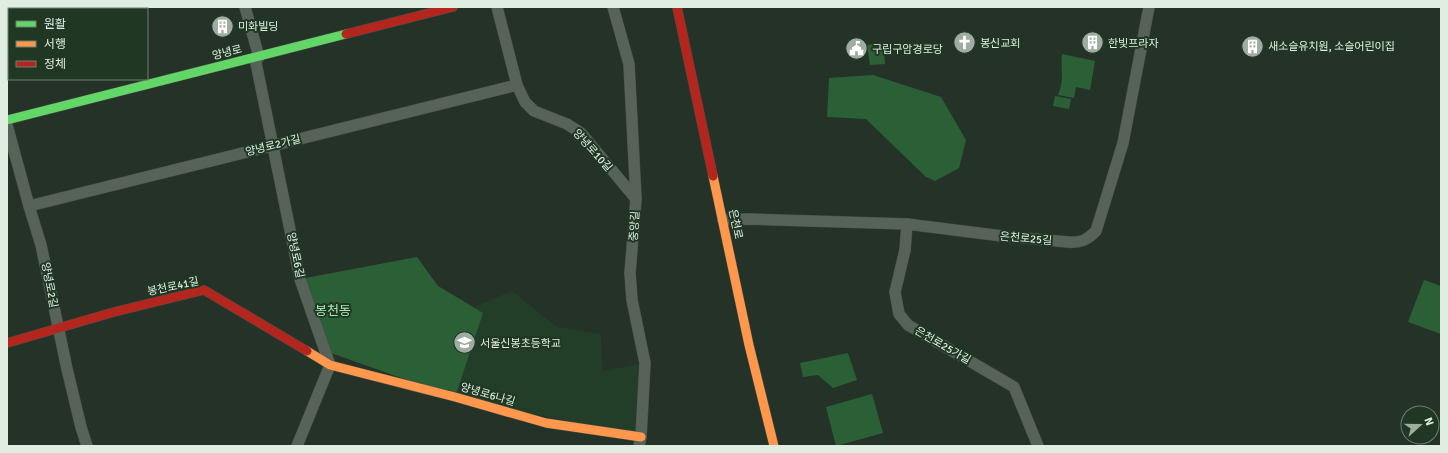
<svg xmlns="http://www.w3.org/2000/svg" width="1448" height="453" font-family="Signika,'Noto Sans KR',sans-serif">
	<rect width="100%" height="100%" fill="#253228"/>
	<!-- built -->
	<path fill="#223d28" d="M 417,257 L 438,286 L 473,307 L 512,291 L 557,327 L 601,334 L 602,371 L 645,363 L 641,437 L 455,397 Z"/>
	<!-- green -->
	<g fill="#2b6037">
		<path d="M 883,43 L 885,64 L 870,65 L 867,45 Z"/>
		<path d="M 1062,54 L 1095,61 L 1090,90 L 1076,87 L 1074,98 L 1058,95 C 1060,90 1062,83 1062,78 C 1062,70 1061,62 1062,54 Z"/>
		<path d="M 873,75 L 941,97 L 966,140 L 959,168 L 935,181 L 926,177 L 866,119 L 827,117 L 829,78 Z"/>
		<path d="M 1055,96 L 1071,99 L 1069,109 L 1053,106 Z"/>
		<path d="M 417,257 L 438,286 L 483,313 L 455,397 L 331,353 L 300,279 Z"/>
		<path d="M 1424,280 L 1441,286 L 1441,334 L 1408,322 Z"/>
		<path d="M 848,353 L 857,380 L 833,388 L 818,375 L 803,377 L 800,363 Z"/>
		<path d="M 872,394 L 883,433 L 836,446 L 826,407 Z"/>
	</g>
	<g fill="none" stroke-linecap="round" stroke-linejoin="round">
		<defs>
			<g id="street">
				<path d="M 245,7 L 259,57"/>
				<path d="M 497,7 L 517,85 L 525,102 L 534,111 L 567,124 L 581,133 L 636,199"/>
				<path d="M 613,7 L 629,64 L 636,199 L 630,273 L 632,300 L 645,363 L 641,437 L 639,446"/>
				<path d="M 64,9 L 72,7"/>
				<path d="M 7,23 L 9,23"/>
				<path d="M 255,58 L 300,279 L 330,365 L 297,446"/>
				<path d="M 7,125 L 29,206 L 41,245 L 67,369 L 81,427 L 87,446"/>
				<path d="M 29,206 L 517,85"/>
				<path d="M 723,220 L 749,219 L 907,224 L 1002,236 L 1068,242 C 1081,243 1087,240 1096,231 L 1123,143 L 1149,7"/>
				<path d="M 907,224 L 905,250 L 895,292 L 899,314 L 908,325 L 1014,387 L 1038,446"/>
			</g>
			<path id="fast" d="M 7,120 L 346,34"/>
			<g id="slow">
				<path d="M 713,176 L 749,345 L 774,446"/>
				<path d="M 307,351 L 330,365 L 455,397 L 546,423 L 641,437"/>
			</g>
			<g id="jam">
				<path d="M 677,7 L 713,176"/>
				<path d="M 346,34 L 453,7"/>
				<path d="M 7,343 L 114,312 L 204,290 L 307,351"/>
			</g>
		</defs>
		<!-- street casing -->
		<use href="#street" stroke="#444f47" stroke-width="12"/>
		<!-- fast casing -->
		<use href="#fast" stroke="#444f47" stroke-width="10"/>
		<!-- slow casing -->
		<use href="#slow" stroke="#444f47" stroke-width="10"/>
		<!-- jam casing -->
		<use href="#jam" stroke="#444f47" stroke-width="10"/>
		<!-- street -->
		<use href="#street" stroke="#576359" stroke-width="11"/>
		<!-- fast -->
		<use href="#fast" stroke="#63d668" stroke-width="9"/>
		<!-- slow -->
		<use href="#slow" stroke="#ff974d" stroke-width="9"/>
		<!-- jam -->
		<use href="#jam" stroke="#b3261e" stroke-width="9"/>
	</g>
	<!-- icons -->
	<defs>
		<symbol id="building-disc" viewBox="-11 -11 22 22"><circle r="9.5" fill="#9faca1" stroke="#203724"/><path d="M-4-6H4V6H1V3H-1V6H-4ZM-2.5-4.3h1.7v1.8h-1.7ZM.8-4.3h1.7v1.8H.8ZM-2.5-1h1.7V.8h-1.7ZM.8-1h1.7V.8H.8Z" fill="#fff"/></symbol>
		<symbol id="church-disc" viewBox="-11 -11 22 22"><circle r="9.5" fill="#9faca1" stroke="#203724"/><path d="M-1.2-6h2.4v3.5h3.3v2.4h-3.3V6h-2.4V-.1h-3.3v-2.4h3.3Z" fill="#fff"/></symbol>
		<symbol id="civic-disc" viewBox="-11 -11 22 22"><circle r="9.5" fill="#9faca1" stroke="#203724"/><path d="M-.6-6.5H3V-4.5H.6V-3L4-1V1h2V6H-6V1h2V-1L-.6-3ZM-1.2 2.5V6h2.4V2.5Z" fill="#fff"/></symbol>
		<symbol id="school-disc" viewBox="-11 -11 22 22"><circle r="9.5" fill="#9faca1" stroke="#203724"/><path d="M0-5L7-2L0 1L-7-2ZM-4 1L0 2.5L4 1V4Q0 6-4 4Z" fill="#fff"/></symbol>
	</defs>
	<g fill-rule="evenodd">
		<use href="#building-disc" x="210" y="14" width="25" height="25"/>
		<use href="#church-disc" x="952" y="30" width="25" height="25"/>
		<use href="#building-disc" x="1080" y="30" width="25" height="25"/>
		<use href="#building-disc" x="1240" y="34" width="25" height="25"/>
		<use href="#civic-disc" x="844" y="36" width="25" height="25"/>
		<use href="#school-disc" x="452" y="330" width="25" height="25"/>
	</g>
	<g text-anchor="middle" stroke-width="4" stroke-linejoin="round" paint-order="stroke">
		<!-- poi labels -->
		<g font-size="11" fill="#e0eee2" stroke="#203724" text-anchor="start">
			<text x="238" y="30">미화빌딩</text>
			<text x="980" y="47">봉신교회</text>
			<text x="1108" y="47">한빛프라자</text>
			<text x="1268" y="50">새소슬유치원, 소슬어린이집</text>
			<text x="872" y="53">구립구암경로당</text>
			<text x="480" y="347">서울신봉초등학교</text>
		</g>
		<!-- street labels -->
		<g font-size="11" fill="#e0eee2" stroke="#203724">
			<text transform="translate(227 52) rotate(-14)" y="4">양녕로</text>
			<text transform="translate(273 145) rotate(-14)" y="4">양녕로2가길</text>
			<text transform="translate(593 150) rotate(48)" y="4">양녕로10길</text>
			<text transform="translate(736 224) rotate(78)" y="4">은천로</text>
			<text transform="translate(634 226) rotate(-86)" y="4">중앙길</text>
			<text transform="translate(1026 238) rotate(5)" y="4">은천로25길</text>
			<text transform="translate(296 255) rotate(78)" y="4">양녕로6길</text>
			<text transform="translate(50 285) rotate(79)" y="4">양녕로2길</text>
			<text transform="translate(173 286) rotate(-12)" y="4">봉천로41길</text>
			<text transform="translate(943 345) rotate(30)" y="4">은천로25가길</text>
			<text transform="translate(488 394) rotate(16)" y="4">양녕로6나길</text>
		</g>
		<!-- quarter labels -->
		<g font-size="13" fill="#a7e8b1" stroke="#203724">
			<text x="333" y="315">봉천동</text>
		</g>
	</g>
	<!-- border -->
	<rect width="1448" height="453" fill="none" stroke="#e0eee2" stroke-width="16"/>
	<!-- legend -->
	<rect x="8" y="8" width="140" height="72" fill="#203724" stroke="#6d8070"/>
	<rect x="16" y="21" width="20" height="6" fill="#63d668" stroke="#6d8070"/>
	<text x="44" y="28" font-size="12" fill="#e0eee2">원활</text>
	<rect x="16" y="41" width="20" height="6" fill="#ff974d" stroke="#6d8070"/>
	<text x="44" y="48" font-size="12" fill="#e0eee2">서행</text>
	<rect x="16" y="61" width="20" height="6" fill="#b3261e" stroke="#6d8070"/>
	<text x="44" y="68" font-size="12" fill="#e0eee2">정체</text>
	<!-- north arrow -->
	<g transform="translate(1420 425) rotate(69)"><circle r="19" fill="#203724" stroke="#6d8070"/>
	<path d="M0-3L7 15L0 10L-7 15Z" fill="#9faca1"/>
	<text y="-6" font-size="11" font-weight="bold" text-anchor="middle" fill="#e0eee2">N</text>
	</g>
</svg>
